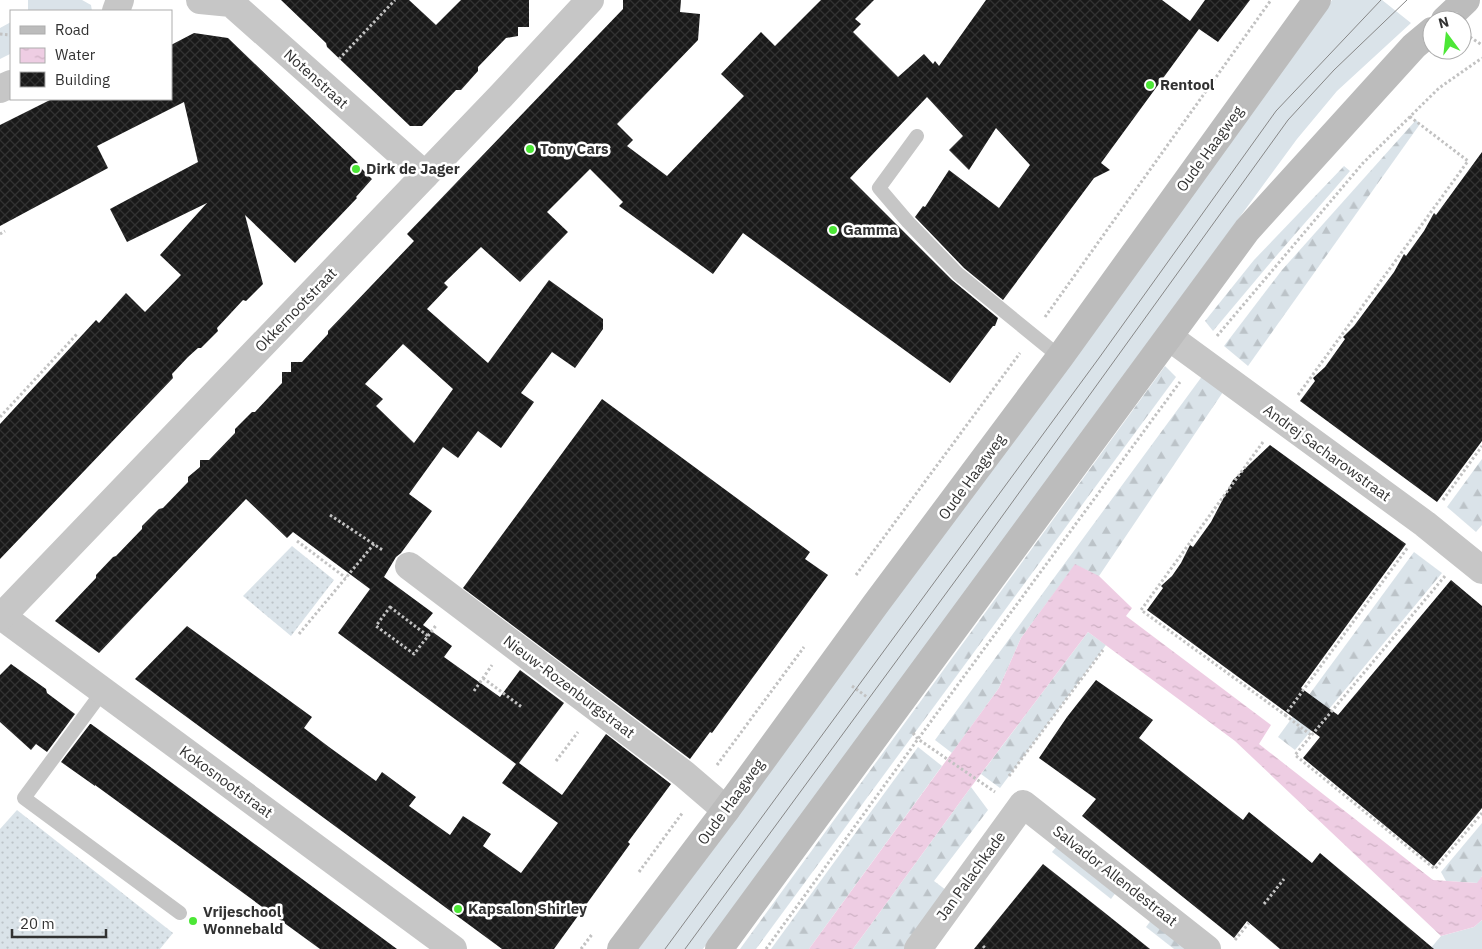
<svg xmlns="http://www.w3.org/2000/svg" width="1482" height="949" font-family="'IBM Plex Sans',sans-serif">
	<defs>
		<pattern id="forest-firs" width="22" height="20" patternUnits="userSpaceOnUse" patternTransform="scale(1.25)"><rect width="22" height="20" fill="#dae3e9"/><path d="M5 1l3.5 6h-7zM16 11l3.5 6h-7z" fill="#bcc3c8"/></pattern>
		<pattern id="garden-dots" width="8" height="8" patternUnits="userSpaceOnUse" patternTransform="scale(1.25)"><rect width="8" height="8" fill="#dae3e9"/><path d="M2 2h.1M6 6h.1" fill="none" stroke="#bcc3c8" stroke-width="1.8" stroke-linecap="round"/></pattern>
		<pattern id="water-ripples" width="26" height="14" patternUnits="userSpaceOnUse" patternTransform="scale(1.25)"><rect width="26" height="14" fill="#eecde3"/><path d="M2 4q2-2 4 0t4 0M15 11q2-2 4 0t4 0" fill="none" stroke="#cdb0c3"/></pattern>
		<pattern id="building-cross-hatch" width="8" height="8" patternUnits="userSpaceOnUse" patternTransform="scale(1.25)"><rect width="8" height="8" fill="#191919"/><path d="M0 0l8 8M0 8l8-8" fill="none" stroke="#323232"/></pattern>
	</defs>
	<rect width="100%" height="100%" fill="#fff"/>
	<!-- grass -->
	<g fill="#dae3e9">
		<path d="M 28,0 L 82,0 L 91,5 L 92,11 L 28,11 Z"/>
		<path d="M 1332,0 L 1382,0 L 1411,23 L 1337,91 L 1297,139 L 703,949 L 636,949 L 1299,48 Z"/>
		<path d="M 11,22 L 11,57 L 10,54 L 0,59 L 0,28 Z"/>
		<path d="M 1482,920 L 1482,949 L 1430,949 L 1441,936 L 1474,927 Z"/>
	</g>
	<!-- forest -->
	<g fill="url(#forest-firs)">
		<path d="M 1416,120 L 1420,124 L 1248,366 L 1224,346 L 1282,270 Z"/>
		<path d="M 1344,166 L 1350,171 L 1271,262 L 1213,331 L 1205,321 L 1254,260 Z"/>
		<path d="M 1165,366 L 1176,377 L 756,949 L 740,949 Z"/>
		<path d="M 1203,375 L 1223,392 L 1099,576 L 1075,565 L 1021,638 L 999,688 L 952,753 L 935,740 Z"/>
		<path d="M 1482,459 L 1482,525 L 1476,532 L 1447,507 Z"/>
		<path d="M 1414,552 L 1442,573 L 1295,750 L 1278,737 Z"/>
		<path d="M 1088,632 L 1106,645 L 1000,788 L 981,774 Z"/>
		<path d="M 918,747 L 942,766 L 809,949 L 771,949 Z"/>
		<path d="M 971,787 L 988,810 L 934,881 L 950,893 L 910,949 L 853,949 Z"/>
		<path d="M 1482,823 L 1482,876 L 1478,883 L 1446,881 L 1441,872 Z"/>
		<path d="M 1062,840 L 1120,887 L 1111,899 L 1052,852 Z"/>
		<path d="M 1155,915 L 1196,949 L 1174,949 L 1146,927 Z"/>
	</g>
	<!-- garden -->
	<g fill="url(#garden-dots)">
		<path d="M 292,546 L 334,580 L 291,636 L 243,596 Z"/>
		<path d="M 17,810 L 173,933 L 160,949 L 0,949 L 0,829 Z"/>
	</g>
	<!-- water -->
	<path fill="url(#water-ripples)" d="M 1075,564 L 1099,576 L 1132,608 L 1126,616 L 1271,725 L 1259,744 L 1433,880 L 1477,883 L 1482,876 L 1482,920 L 1474,927 L 1441,936 L 1235,741 L 1088,632 L 971,787 L 853,949 L 809,949 L 999,688 L 1021,638 Z"/>
	<!-- building -->
	<g fill="url(#building-cross-hatch)" fill-rule="evenodd">
		<path d="M 281,0 L 409,0 L 436,25 L 461,0 L 529,0 L 529,27 L 518,27 L 518,36 L 506,38 L 478,67 L 478,71 L 461,90 L 456,90 L 422,126 L 410,126 L 327,47 L 326,43 Z"/>
		<path d="M 623,0 L 681,0 L 680,12 L 700,14 L 698,40 L 617,124 L 633,140 L 627,146 L 667,176 L 744,96 L 721,74 L 761,32 L 775,46 L 821,0 L 874,0 L 855,19 L 861,24 L 853,32 L 898,77 L 924,54 L 933,64 L 935,61 L 939,66 L 986,0 L 1162,0 L 1190,21 L 1205,0 L 1250,0 L 1218,42 L 1199,29 L 1101,163 L 1110,170 L 1094,178 L 1003,300 L 964,268 L 915,217 L 923,206 L 925,207 L 949,170 L 999,208 L 1030,165 L 996,128 L 969,170 L 949,150 L 963,136 L 927,97 L 850,178 L 952,280 L 998,318 L 995,326 L 993,326 L 950,383 L 743,233 L 713,274 L 619,206 L 623,202 L 590,169 L 547,212 L 568,232 L 520,282 L 481,247 L 444,283 L 448,287 L 427,309 L 488,363 L 549,280 L 603,319 L 603,329 L 575,368 L 552,352 L 521,393 L 534,402 L 501,448 L 478,431 L 458,458 L 443,447 L 409,494 L 432,511 L 401,553 L 396,557 L 384,577 L 433,613 L 423,625 L 452,646 L 444,657 L 500,697 L 520,670 L 564,703 L 519,763 L 562,795 L 606,734 L 671,784 L 628,842 L 630,844 L 554,949 L 502,949 L 135,679 L 187,626 L 312,717 L 304,728 L 329,747 L 376,781 L 382,772 L 416,797 L 409,806 L 450,835 L 463,816 L 491,834 L 483,846 L 521,873 L 558,823 L 502,783 L 516,764 L 338,633 L 370,589 L 293,532 L 287,538 L 246,499 L 99,653 L 55,621 L 96,578 L 96,575 L 113,557 L 116,556 L 142,529 L 142,526 L 159,509 L 163,508 L 188,482 L 188,477 L 200,467 L 200,460 L 209,460 L 235,433 L 235,429 L 252,412 L 255,412 L 282,383 L 282,372 L 291,372 L 291,362 L 302,362 L 328,334 L 328,331 L 414,241 L 407,234 L 623,9 ZM 403,344 L 453,389 L 414,443 L 376,406 L 383,399 L 365,384 Z"/>
		<path d="M 194,33 L 228,38 L 358,163 L 357,164 L 372,179 L 356,197 L 357,198 L 295,263 L 245,215 L 263,284 L 246,301 L 243,300 L 217,328 L 218,331 L 201,348 L 198,348 L 188,357 L 172,374 L 173,378 L 0,559 L 0,424 L 96,320 L 99,323 L 126,293 L 145,312 L 181,275 L 160,255 L 207,203 L 127,242 L 110,209 L 198,162 L 184,102 L 97,146 L 108,168 L 0,226 L 0,125 L 52,99 L 171,99 L 171,45 Z"/>
		<path d="M 1482,152 L 1482,441 L 1437,502 L 1300,401 L 1315,381 L 1313,378 L 1325,367 L 1345,339 L 1343,337 L 1354,326 L 1394,272 L 1404,254 L 1406,256 L 1424,231 L 1434,213 L 1436,215 Z"/>
		<path d="M 602,399 L 810,552 L 805,559 L 828,575 L 712,733 L 710,732 L 690,759 L 463,588 Z"/>
		<path d="M 1270,445 L 1406,544 L 1301,688 L 1338,715 L 1451,580 L 1482,606 L 1482,808 L 1434,866 L 1303,758 L 1320,737 L 1147,610 L 1163,588 L 1161,586 L 1172,576 L 1181,563 L 1190,545 L 1193,547 L 1211,522 L 1233,480 Z"/>
		<path d="M 11,664 L 46,689 L 47,693 L 75,714 L 47,752 L 36,744 L 31,750 L 0,722 L 0,675 Z"/>
		<path d="M 1096,680 L 1153,720 L 1139,738 L 1243,820 L 1249,812 L 1312,863 L 1320,853 L 1434,949 L 1280,949 L 1247,921 L 1234,938 L 1082,816 L 1096,799 L 1039,758 L 1067,717 Z"/>
		<path d="M 90,724 L 91,724 L 145,763 L 397,949 L 320,949 L 95,785 L 95,786 L 61,762 Z"/>
		<path d="M 1043,864 L 1100,909 L 1150,949 L 974,949 Z"/>
	</g>
	<g fill="none" stroke-linecap="round" stroke-linejoin="round">
		<!-- path -->
		<g stroke="#c2c2c2" stroke-width="3" stroke-dasharray="2.5 2.5" stroke-linecap="butt">
			<path d="M 0,34 L 11,35"/>
			<path d="M 1470,37 L 1482,45"/>
			<path d="M 339,59 L 395,0"/>
			<path d="M 0,234 L 5,231"/>
			<path d="M 1045,317 L 1271,0"/>
			<path d="M 1217,336 L 1363,163 L 1439,88 L 1482,58"/>
			<path d="M 1298,395 L 1468,161 L 1409,116"/>
			<path d="M 0,417 L 77,334"/>
			<path d="M 1263,442 L 1141,610 L 1285,715 L 1408,547"/>
			<path d="M 1443,500 L 1482,446"/>
			<path d="M 330,515 L 384,551"/>
			<path d="M 297,541 L 346,578"/>
			<path d="M 856,575 L 1020,353"/>
			<path d="M 1445,576 L 1295,755 L 1435,869 L 1482,813"/>
			<path d="M 390,607 L 428,636 L 414,654 L 376,626 Z"/>
			<path d="M 299,634 L 374,544"/>
			<path d="M 428,636 L 437,624"/>
			<path d="M 483,678 L 523,708"/>
			<path d="M 852,686 L 867,697"/>
			<path d="M 474,691 L 492,665"/>
			<path d="M 1285,715 L 1311,735"/>
			<path d="M 913,733 L 918,739 L 995,792"/>
			<path d="M 556,761 L 578,732"/>
			<path d="M 717,765 L 804,647"/>
			<path d="M 1009,776 L 1103,650"/>
			<path d="M 639,872 L 683,812"/>
			<path d="M 1264,904 L 1284,879"/>
			<path d="M 1235,940 L 1249,923"/>
			<path d="M 983,946 L 986,949"/>
			<path d="M 581,949 L 593,933"/>
			<path d="M 766,949 L 918,739 L 1180,382"/>
		</g>
		<!-- lane -->
		<g stroke="#c6c6c6" stroke-width="14">
			<path d="M 917,136 L 879,188 L 908,222 L 958,274 L 1060,357"/>
			<path d="M 103,691 L 24,798 L 180,913"/>
		</g>
		<!-- street -->
		<g stroke="#c6c6c6" stroke-width="28">
			<path d="M 200,0 L 231,3 L 425,175"/>
			<path d="M 116,11 L 120,0"/>
			<path d="M 0,89 L 11,84"/>
			<path d="M 1169,337 L 1425,524 L 1482,570"/>
			<path d="M 409,566 L 684,774 L 726,810"/>
			<path d="M 0,615 L 453,949"/>
			<path d="M 0,618 L 501,96 L 590,0"/>
			<path d="M 918,949 L 1023,804 L 1207,949"/>
		</g>
		<!-- secondary -->
		<g stroke="#bcbcbc" stroke-width="28">
			<path d="M 1445,20 L 1466,0"/>
			<path d="M 621,949 L 726,810 L 875,605 L 1060,357 L 1317,0"/>
			<path d="M 719,949 L 1247,230 L 1414,46 L 1432,31"/>
		</g>
		<!-- tram -->
		<g stroke="#878787" stroke-width="1">
			<path d="M 665,949 L 1099,358 L 1276,111 L 1381,0"/>
			<path d="M 685,949 L 972,558 L 1288,120 L 1334,70 L 1407,0"/>
		</g>
	</g>
	<!-- markers -->
	<g fill="#4ce736" stroke="#fff" stroke-width="2">
		<circle cx="1150" cy="85" r="5"/>
		<circle cx="530" cy="149" r="5"/>
		<circle cx="356" cy="169" r="5"/>
		<circle cx="833" cy="230" r="5"/>
		<circle cx="458" cy="909" r="5"/>
		<circle cx="193" cy="921" r="5"/>
	</g>
	<g text-anchor="middle" stroke-width="5" stroke-linejoin="round" paint-order="stroke">
		<!-- street labels -->
		<g font-size="15" fill="#323232" stroke="#fff">
			<text transform="translate(316 79) rotate(42)" y="5">Notenstraat</text>
			<text transform="translate(1210 149) rotate(-54)" y="5">Oude Haagweg</text>
			<text transform="translate(296 310) rotate(-46)" y="5">Okkernootstraat</text>
			<text transform="translate(1327 453) rotate(36)" y="5">Andrej Sacharowstraat</text>
			<text transform="translate(972 477) rotate(-54)" y="5">Oude Haagweg</text>
			<text transform="translate(569 687) rotate(37)" y="5">Nieuw-Rozenburgstraat</text>
			<text transform="translate(226 782) rotate(36)" y="5">Kokosnootstraat</text>
			<text transform="translate(731 802) rotate(-54)" y="5">Oude Haagweg</text>
			<text transform="translate(971 876) rotate(-54)" y="5">Jan Palachkade</text>
			<text transform="translate(1115 876) rotate(38)" y="5">Salvador Allendestraat</text>
		</g>
		<!-- poi labels -->
		<g font-size="15" font-weight="bold" fill="#323232" stroke="#fff" text-anchor="start">
			<text x="1160" y="90">Rentool</text>
			<text x="540" y="154">Tony Cars</text>
			<text x="366" y="174">Dirk de Jager</text>
			<text x="843" y="235">Gamma</text>
			<text x="468" y="914">Kapsalon Shirley</text>
			<text x="203" y="917">Vrijeschool<tspan x="203" dy="17">Wonnebald</tspan></text>
		</g>
	</g>
	<!-- legend -->
	<rect x="10" y="10" width="162" height="90" fill="#ffffff" stroke="#adadad"/>
	<rect x="20" y="26" width="25" height="8" fill="#bcbcbc" stroke="#adadad"/>
	<text x="55" y="35" font-size="15" fill="#323232">Road</text>
	<rect x="20" y="48" width="25" height="15" fill="url(#water-ripples)" stroke="#adadad"/>
	<text x="55" y="60" font-size="15" fill="#323232">Water</text>
	<rect x="20" y="72" width="25" height="15" fill="url(#building-cross-hatch)" stroke="#adadad"/>
	<text x="55" y="85" font-size="15" fill="#323232">Building</text>
	<!-- north arrow -->
	<g transform="translate(1447 35) rotate(345)"><circle r="24" fill="#ffffff" stroke="#adadad"/>
	<path d="M0-4L9 19L0 12L-9 19Z" fill="#4ce736"/>
	<text y="-8" font-size="14" font-weight="bold" text-anchor="middle" fill="#323232">N</text>
	</g>
	<!-- scale -->
	<path d="M12 929v8h94v-8" fill="none" stroke="#323232" stroke-width="2.5"/>
	<text x="20" y="929" font-size="15" fill="#323232" stroke="#ffffff" stroke-width="4" paint-order="stroke">20 m</text>
</svg>
